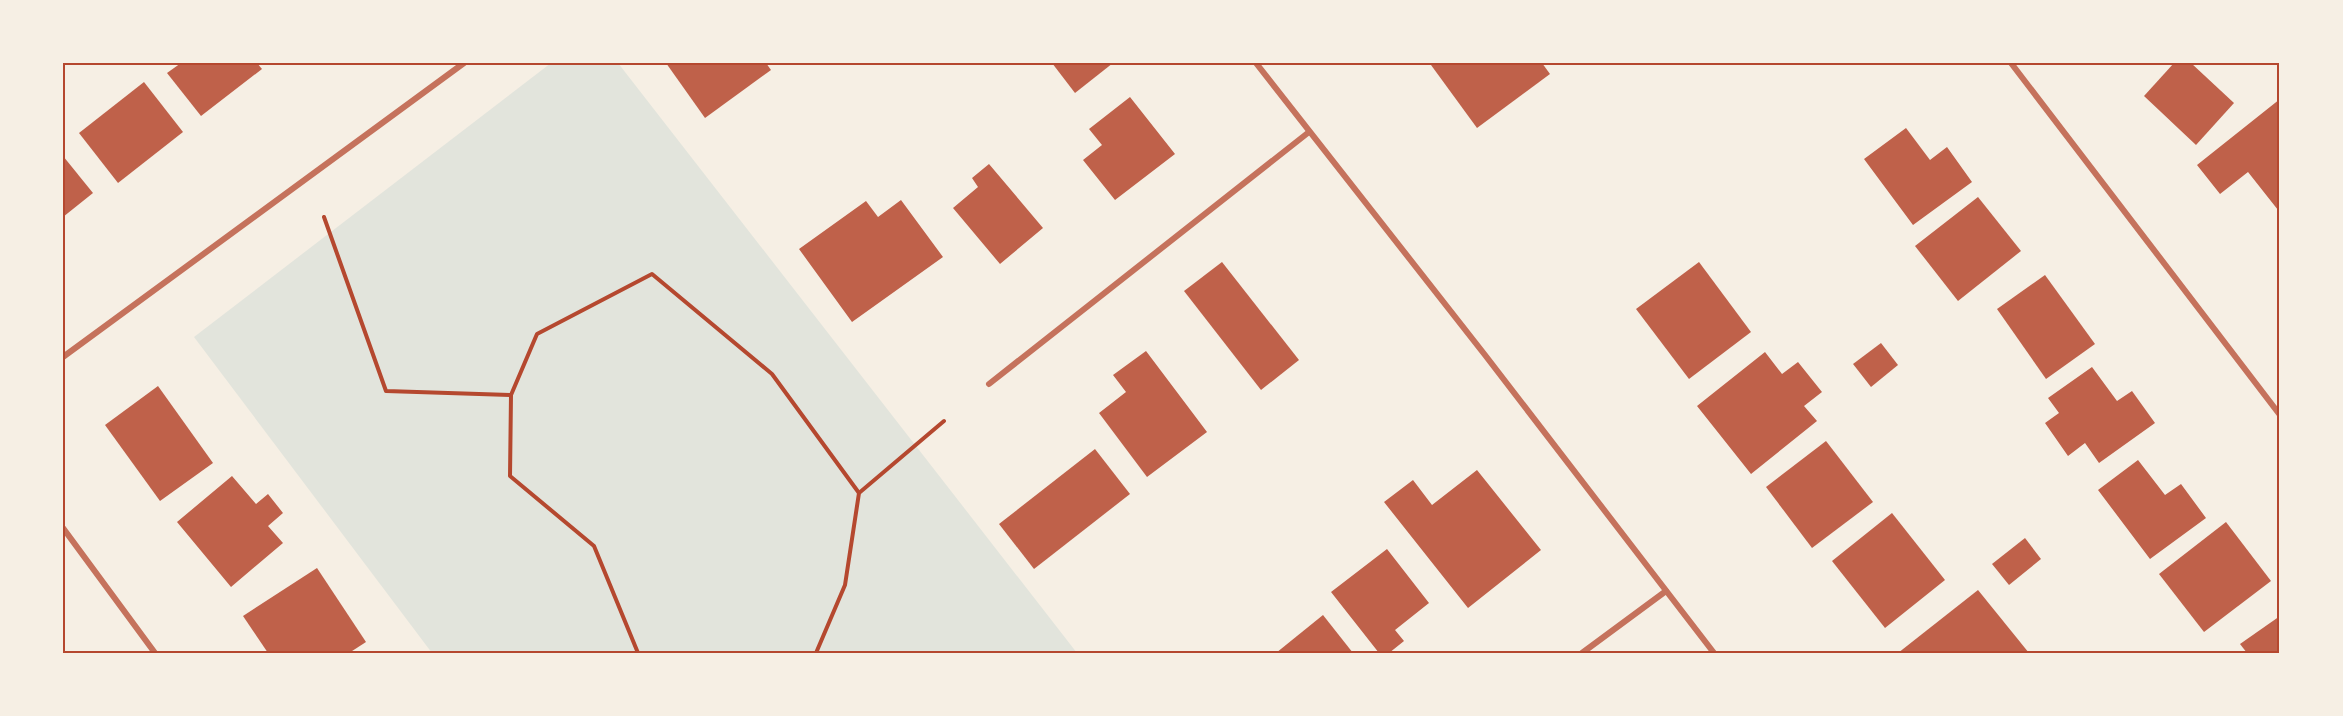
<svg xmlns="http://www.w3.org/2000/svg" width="2343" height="716" font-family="'Sofia Sans Condensed',sans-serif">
	<rect width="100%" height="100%" fill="#f6efe4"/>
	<!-- green -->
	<path fill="#e2e4dc" d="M 551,63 L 618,63 L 1077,653 L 432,653 L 194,337 Z"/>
	<!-- building -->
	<g fill="#bf614a">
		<path d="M 181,63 L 257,63 L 262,69 L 201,116 L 167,73 Z"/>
		<path d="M 666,63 L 766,63 L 771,70 L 705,118 Z"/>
		<path d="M 1052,63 L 1113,63 L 1075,93 Z"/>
		<path d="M 1434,63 L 1542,63 L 1550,74 L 1477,128 L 1431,65 Z"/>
		<path d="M 2174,63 L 2191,63 L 2234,103 L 2196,145 L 2144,96 Z"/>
		<path d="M 144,82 L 183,132 L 118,183 L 79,133 Z"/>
		<path d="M 1130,97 L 1175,154 L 1115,200 L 1083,160 L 1102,145 L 1089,129 Z"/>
		<path d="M 2280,99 L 2280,208 L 2278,210 L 2248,172 L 2220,194 L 2197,165 Z"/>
		<path d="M 1906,128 L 1930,160 L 1947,147 L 1972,182 L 1913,225 L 1864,159 Z"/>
		<path d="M 63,156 L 93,193 L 63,217 Z"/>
		<path d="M 989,164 L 1043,228 L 1000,264 L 953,208 L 978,187 L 972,178 Z"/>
		<path d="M 1978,197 L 2021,251 L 1958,301 L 1915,246 Z"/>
		<path d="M 901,200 L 943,257 L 852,322 L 799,249 L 866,201 L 878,217 Z"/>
		<path d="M 1222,262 L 1299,360 L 1261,390 L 1184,291 Z"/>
		<path d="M 1699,262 L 1751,332 L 1689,379 L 1636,309 Z"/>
		<path d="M 2045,275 L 2095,344 L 2046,379 L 1997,309 Z"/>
		<path d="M 1881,343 L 1898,365 L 1871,387 L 1853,364 Z"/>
		<path d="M 1146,351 L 1207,432 L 1147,477 L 1099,413 L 1126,392 L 1113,375 Z"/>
		<path d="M 1765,352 L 1782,374 L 1798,362 L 1822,392 L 1804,406 L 1817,421 L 1751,474 L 1697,406 Z"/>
		<path d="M 2092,367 L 2117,401 L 2132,391 L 2155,423 L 2099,463 L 2085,443 L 2068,456 L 2045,423 L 2059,413 L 2048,398 Z"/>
		<path d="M 158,386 L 213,463 L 160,501 L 105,425 Z"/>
		<path d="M 1826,441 L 1873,502 L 1812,548 L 1766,487 Z"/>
		<path d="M 1095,449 L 1130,494 L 1034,569 L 999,524 Z"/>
		<path d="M 2138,460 L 2165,495 L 2181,484 L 2206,518 L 2150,559 L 2098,490 Z"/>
		<path d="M 1477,470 L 1541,550 L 1468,608 L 1384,502 L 1413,480 L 1432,505 Z"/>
		<path d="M 232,476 L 256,504 L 268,494 L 283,513 L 268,526 L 283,543 L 231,587 L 177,522 Z"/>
		<path d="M 1892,513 L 1945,580 L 1885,628 L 1832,561 Z"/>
		<path d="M 2226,522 L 2271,581 L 2204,632 L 2159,574 Z"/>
		<path d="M 2025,538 L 2041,559 L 2009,585 L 1992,564 Z"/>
		<path d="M 1387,549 L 1429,603 L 1395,630 L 1404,641 L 1389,653 L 1379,653 L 1331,592 Z"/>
		<path d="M 317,568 L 366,642 L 349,653 L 268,653 L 243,616 Z"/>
		<path d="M 1978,590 L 2029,653 L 1898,653 Z"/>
		<path d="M 1323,615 L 1353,653 L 1276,653 Z"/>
		<path d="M 2280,616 L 2280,653 L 2247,653 L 2240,644 Z"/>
	</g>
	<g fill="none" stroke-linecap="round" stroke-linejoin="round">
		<!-- path -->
		<g stroke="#b5482f" stroke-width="4">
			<path d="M 324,217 L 386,391 L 511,395 L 510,476 L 594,546 L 638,653 L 641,653"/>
			<path d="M 511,395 L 537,334 L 652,274 L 772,374 L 859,493"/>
			<path d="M 816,653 L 845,585 L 859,493 L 944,421"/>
		</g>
		<!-- minor -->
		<g stroke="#c5725c" stroke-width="6">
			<path d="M 1256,63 L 1485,355 L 1714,653"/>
			<path d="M 2011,63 L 2280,415"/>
			<path d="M 63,357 L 464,63"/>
			<path d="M 989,384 L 1309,132"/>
			<path d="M 63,528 L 155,653"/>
			<path d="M 1582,653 L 1666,591"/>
		</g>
	</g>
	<!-- border -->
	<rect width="2343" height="716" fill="none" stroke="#f6efe4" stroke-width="129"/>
	<rect x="64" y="64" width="2214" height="588" fill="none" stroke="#b5482f" stroke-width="2"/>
</svg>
